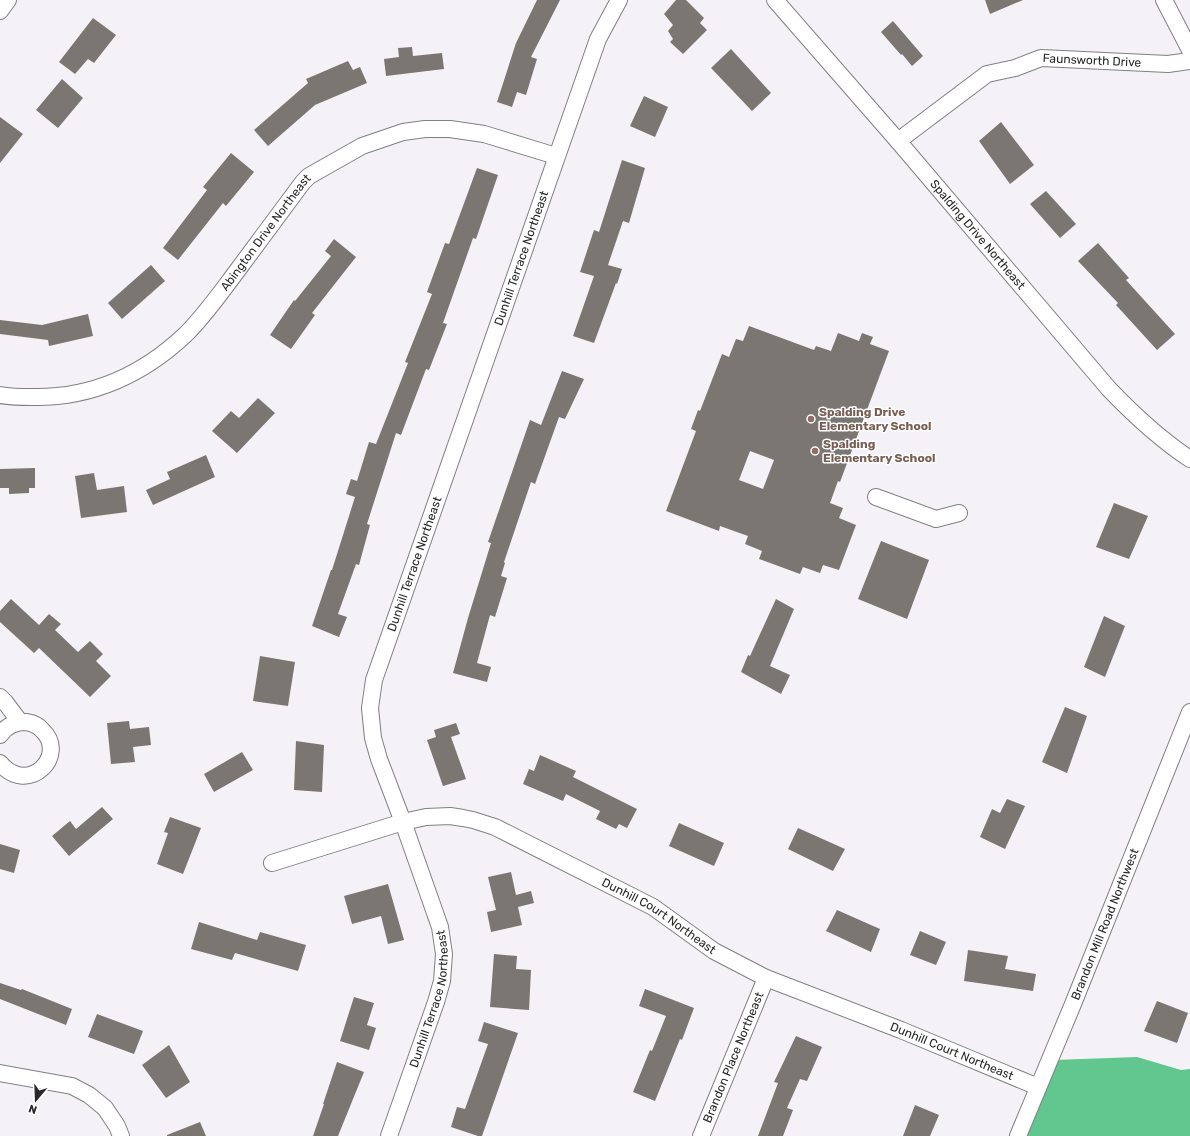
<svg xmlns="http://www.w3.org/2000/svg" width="1190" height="1136" font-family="Rubik,sans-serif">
	<rect width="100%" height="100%" fill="#f5f2f7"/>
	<!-- forest -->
	<path fill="#61c78e" d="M 1137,1057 L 1181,1070 L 1190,1069 L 1190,1136 L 1022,1136 L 1054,1060 Z"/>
	<!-- building -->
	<g fill="#7b7672" fill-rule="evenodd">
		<path d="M 537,0 L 560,0 L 531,57 L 537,59 L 526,95 L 517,92 L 512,107 L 497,102 L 516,43 Z"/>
		<path d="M 676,0 L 686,0 L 704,18 L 700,23 L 707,30 L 683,54 L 670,42 L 673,39 L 668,31 L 673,25 L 664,14 Z"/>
		<path d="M 985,0 L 1023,0 L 990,14 Z"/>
		<path d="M 93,18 L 116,35 L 94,63 L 88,59 L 75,74 L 59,62 Z"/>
		<path d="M 893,21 L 923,56 L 912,66 L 902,54 L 901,55 L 881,32 Z"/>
		<path d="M 412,47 L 413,56 L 442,53 L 444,69 L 386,76 L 384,59 L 399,57 L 398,48 Z"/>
		<path d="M 731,49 L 771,93 L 752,111 L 711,68 Z"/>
		<path d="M 348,61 L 353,70 L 360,67 L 367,83 L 315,105 L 268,146 L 254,130 L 308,83 L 306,79 Z"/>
		<path d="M 62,79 L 83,98 L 58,128 L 36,110 Z"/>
		<path d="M 644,96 L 668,107 L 655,137 L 630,126 Z"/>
		<path d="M 0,117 L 23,134 L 0,163 Z"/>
		<path d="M 1001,122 L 1034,165 L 1010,184 L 979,141 Z"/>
		<path d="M 231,153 L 254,172 L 226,206 L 223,203 L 178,260 L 163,248 L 207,190 L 203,187 Z"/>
		<path d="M 622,160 L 645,168 L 629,223 L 623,221 L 608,265 L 622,269 L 617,284 L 616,283 L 594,343 L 573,336 L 594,276 L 580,272 L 594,230 L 599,232 Z"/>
		<path d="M 477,168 L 498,175 L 476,239 L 473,238 L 443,323 L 447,324 L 429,370 L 426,369 L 401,435 L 396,433 L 367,524 L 370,525 L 359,565 L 356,564 L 338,614 L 347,617 L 339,637 L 312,626 L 331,570 L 332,570 L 355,497 L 346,494 L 351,479 L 357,481 L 369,442 L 376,444 L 408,363 L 405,362 L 432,294 L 427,292 L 445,243 L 449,244 Z"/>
		<path d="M 1046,191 L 1076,224 L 1060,238 L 1030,204 Z"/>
		<path d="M 334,239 L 356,257 L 312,313 L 315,315 L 291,349 L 270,335 L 294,300 L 295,301 L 331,256 L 325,251 Z"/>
		<path d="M 1098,243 L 1129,278 L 1126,280 L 1175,334 L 1157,350 L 1116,305 L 1118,303 L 1078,261 Z"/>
		<path d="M 151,265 L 165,281 L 122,319 L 108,303 Z"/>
		<path d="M 88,314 L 93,336 L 49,346 L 48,340 L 0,334 L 0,320 L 42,325 Z"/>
		<path d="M 749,326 L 814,350 L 816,346 L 831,351 L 838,333 L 859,341 L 862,333 L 873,337 L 870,344 L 889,351 L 840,482 L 838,481 L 830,503 L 843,508 L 839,518 L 856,525 L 839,570 L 823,565 L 820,573 L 803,567 L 800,574 L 759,559 L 762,551 L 745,544 L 748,536 L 720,526 L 719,531 L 666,511 L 696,431 L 691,429 L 698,410 L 700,411 L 722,354 L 729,357 L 736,339 L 743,341 ZM 750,451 L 774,460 L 763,489 L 739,480 Z"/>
		<path d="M 562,371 L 584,379 L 565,419 L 559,417 L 535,484 L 531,482 L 504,562 L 505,563 L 501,576 L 507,578 L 495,617 L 490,615 L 477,663 L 491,667 L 487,682 L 453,673 L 468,618 L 491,543 L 488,542 L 511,475 L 530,420 L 541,425 Z"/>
		<path d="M 258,398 L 275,413 L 237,453 L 212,431 L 231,411 L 239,418 Z"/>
		<path d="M 206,455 L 215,477 L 153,505 L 146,490 L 170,479 L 167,472 Z"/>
		<path d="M 35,468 L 35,488 L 29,488 L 29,493 L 9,494 L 9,488 L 0,488 L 0,469 Z"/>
		<path d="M 94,473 L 97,490 L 124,486 L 127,512 L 81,518 L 75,476 Z"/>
		<path d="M 1114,503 L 1148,516 L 1129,559 L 1096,547 Z"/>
		<path d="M 881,541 L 929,560 L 907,619 L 858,599 Z"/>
		<path d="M 11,599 L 39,625 L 49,614 L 61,624 L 55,630 L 78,652 L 90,641 L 103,654 L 96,661 L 111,676 L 90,697 L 39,648 L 34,653 L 0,622 L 0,611 Z"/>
		<path d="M 776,599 L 794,609 L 770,666 L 790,675 L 781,694 L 741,672 L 748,655 L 750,656 Z"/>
		<path d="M 1104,616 L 1125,626 L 1105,677 L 1084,667 Z"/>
		<path d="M 260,656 L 295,662 L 288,706 L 253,701 Z"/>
		<path d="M 1065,707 L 1087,716 L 1067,773 L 1042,762 Z"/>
		<path d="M 129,721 L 130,729 L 149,727 L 151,745 L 133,747 L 135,762 L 111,764 L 107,723 Z"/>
		<path d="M 456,723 L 460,734 L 451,737 L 466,779 L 443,786 L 427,740 L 436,737 L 434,730 Z"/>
		<path d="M 296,741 L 324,745 L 322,792 L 294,790 Z"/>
		<path d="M 242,752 L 253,770 L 214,792 L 204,774 Z"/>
		<path d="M 540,755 L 576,771 L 573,777 L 637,809 L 627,828 L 619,824 L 616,829 L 596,819 L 600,811 L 566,794 L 563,801 L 523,784 L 529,769 L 534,771 Z"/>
		<path d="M 1007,799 L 1025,806 L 1005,849 L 980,837 L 992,809 L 1000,813 Z"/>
		<path d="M 102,807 L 113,819 L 69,856 L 52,836 L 70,821 L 76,829 Z"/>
		<path d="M 170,817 L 201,828 L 183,874 L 157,864 L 168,833 L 164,832 Z"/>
		<path d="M 679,823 L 724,843 L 714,866 L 669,846 Z"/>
		<path d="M 798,828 L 845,849 L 833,871 L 788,849 Z"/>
		<path d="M 0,844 L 20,850 L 14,873 L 0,869 Z"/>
		<path d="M 511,872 L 516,895 L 531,891 L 534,903 L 518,907 L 522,925 L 491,932 L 487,912 L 496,910 L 488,877 Z"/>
		<path d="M 388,884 L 404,940 L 388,944 L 381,916 L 352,924 L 344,896 Z"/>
		<path d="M 837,910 L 880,929 L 871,952 L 826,931 Z"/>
		<path d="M 199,922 L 257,940 L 260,932 L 306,945 L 298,971 L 235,953 L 232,960 L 191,949 Z"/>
		<path d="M 920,931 L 946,942 L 936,965 L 910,955 Z"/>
		<path d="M 968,950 L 1008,956 L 1005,969 L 1036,974 L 1033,991 L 964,981 Z"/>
		<path d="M 494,954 L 517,956 L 516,969 L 531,970 L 529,1010 L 490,1007 Z"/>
		<path d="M 0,983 L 21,990 L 22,989 L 72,1009 L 66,1025 L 0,999 Z"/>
		<path d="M 645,989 L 694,1008 L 682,1040 L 680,1039 L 655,1101 L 633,1092 L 650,1050 L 652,1051 L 666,1016 L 639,1006 Z"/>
		<path d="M 354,997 L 374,1003 L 367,1025 L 376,1028 L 369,1050 L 340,1041 Z"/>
		<path d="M 1157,1001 L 1188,1013 L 1177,1043 L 1144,1031 Z"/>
		<path d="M 97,1014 L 143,1031 L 134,1054 L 88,1037 Z"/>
		<path d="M 484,1022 L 518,1033 L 482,1136 L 478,1136 L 451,1127 L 457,1107 L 465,1109 L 488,1044 L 478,1041 Z"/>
		<path d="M 796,1036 L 822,1047 L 807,1081 L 800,1079 L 787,1108 L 793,1110 L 783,1136 L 758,1136 L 778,1083 L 774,1082 Z"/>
		<path d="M 169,1045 L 190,1082 L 166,1098 L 142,1065 Z"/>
		<path d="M 337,1062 L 364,1072 L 338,1136 L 313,1136 L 324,1104 L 323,1104 Z"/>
		<path d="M 915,1105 L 939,1115 L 930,1136 L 903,1136 Z"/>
		<path d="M 200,1122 L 206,1136 L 167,1136 L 167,1135 Z"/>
	</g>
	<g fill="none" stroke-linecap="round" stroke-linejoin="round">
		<defs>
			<g id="minor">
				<path id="s1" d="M 775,0 L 898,141 L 1109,389 C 1133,414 1161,440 1190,459"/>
				<path d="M 1164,0 L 1190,50"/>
				<path d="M 0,11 L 8,0"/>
				<path id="s2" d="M 898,141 L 987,74 L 1015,68 L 1041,58 L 1168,64 L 1190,61"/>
				<path id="s3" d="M 0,395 C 11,397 22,397 33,397 C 92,398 144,374 186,334 C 204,316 219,295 234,275 C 257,244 280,213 303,182 L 309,176 L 362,146 L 403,132 L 425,129 L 450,129 L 484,134 L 556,156"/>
				<path d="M 876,497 L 936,519 L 959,513"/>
				<path d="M 0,697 L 5,702 L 20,722"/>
				<path d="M 0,735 C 6,726 15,722 26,722 C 32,723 38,725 42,730 C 69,755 28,797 0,763"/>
				<path id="s4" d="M 272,863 L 403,822 L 426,817 L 450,816 L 463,818 L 473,820 L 495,827 L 653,907 L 714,951 L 766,978 L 901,1030 L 1038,1087"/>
				<path d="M 0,1073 L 72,1086 L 89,1095 L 105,1108 L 117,1126 L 121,1136"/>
				<path id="s5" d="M 389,1136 L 436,1002 L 442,981 L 444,954 L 440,927 L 403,822 L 379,759 L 373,738 L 370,708 L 374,680 L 569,122 L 598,39 L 619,0"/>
				<path id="s6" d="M 701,1136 L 766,978"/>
				<path id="s7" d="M 1018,1136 L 1073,1004 L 1190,712"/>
			</g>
		</defs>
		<!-- minor casing -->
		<use href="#minor" stroke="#827f84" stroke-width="18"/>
		<!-- minor -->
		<use href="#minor" stroke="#fff" stroke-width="16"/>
	</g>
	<!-- markers -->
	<g fill="#8d6e63" stroke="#fff" stroke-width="1.5">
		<circle cx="811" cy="419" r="4"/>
		<circle cx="815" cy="451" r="4"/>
	</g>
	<g text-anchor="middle" stroke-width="3" stroke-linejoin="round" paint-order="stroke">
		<!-- street labels -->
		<g font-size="12" fill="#282729" stroke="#fff">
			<text dy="4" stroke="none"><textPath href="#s2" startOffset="219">Faunsworth Drive</textPath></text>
			<text dy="4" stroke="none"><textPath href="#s3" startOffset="332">Abington Drive Northeast</textPath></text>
			<text dy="4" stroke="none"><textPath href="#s1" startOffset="310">Spalding Drive Northeast</textPath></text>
			<text dy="4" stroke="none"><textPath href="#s5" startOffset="924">Dunhill Terrace Northeast</textPath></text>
			<text dy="4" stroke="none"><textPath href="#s5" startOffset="600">Dunhill Terrace Northeast</textPath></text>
			<text dy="4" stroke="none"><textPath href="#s4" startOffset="418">Dunhill Court Northeast</textPath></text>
			<text dy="4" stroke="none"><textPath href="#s7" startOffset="229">Brandon Mill Road Northwest</textPath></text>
			<text dy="4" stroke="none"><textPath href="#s5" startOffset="144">Dunhill Terrace Northeast</textPath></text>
			<text dy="4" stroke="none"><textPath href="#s4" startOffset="742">Dunhill Court Northeast</textPath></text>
			<text dy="4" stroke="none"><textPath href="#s6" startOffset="85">Brandon Place Northeast</textPath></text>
		</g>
		<!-- education labels -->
		<g font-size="12" font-weight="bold" fill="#785e54" stroke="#fff" text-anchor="start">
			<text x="819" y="416">Spalding Drive<tspan x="819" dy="14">Elementary School</tspan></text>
			<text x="823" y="448">Spalding<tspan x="823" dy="14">Elementary School</tspan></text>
		</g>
	</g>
	<!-- north arrow -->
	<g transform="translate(36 1100) rotate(199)" stroke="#ffffff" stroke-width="3" paint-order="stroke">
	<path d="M0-3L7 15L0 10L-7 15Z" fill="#282729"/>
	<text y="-6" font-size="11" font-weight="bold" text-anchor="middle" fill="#282729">N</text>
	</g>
</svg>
